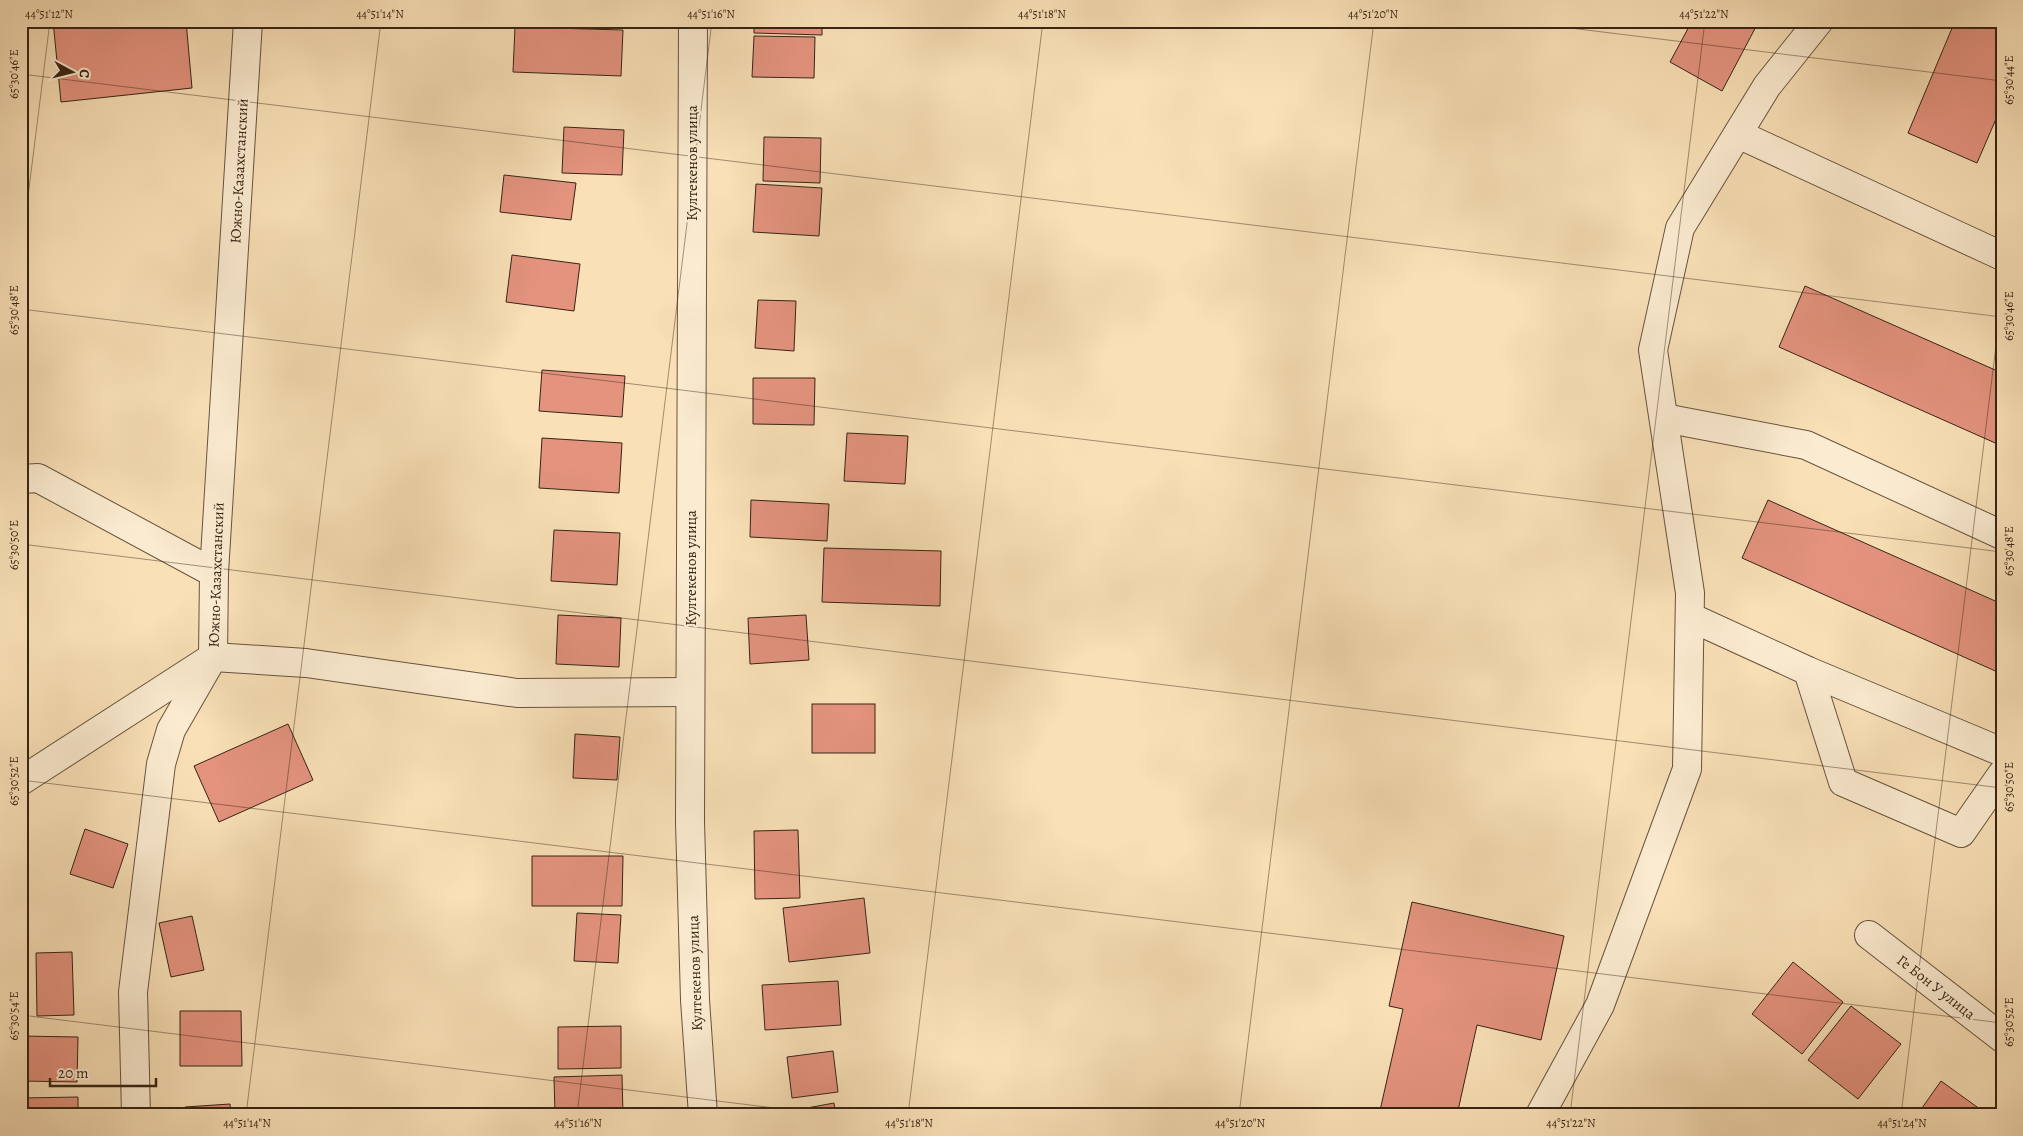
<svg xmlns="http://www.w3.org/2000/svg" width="2023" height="1136" font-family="Alegreya,serif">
	<rect width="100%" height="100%" fill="#f9e0b7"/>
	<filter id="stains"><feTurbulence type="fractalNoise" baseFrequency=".004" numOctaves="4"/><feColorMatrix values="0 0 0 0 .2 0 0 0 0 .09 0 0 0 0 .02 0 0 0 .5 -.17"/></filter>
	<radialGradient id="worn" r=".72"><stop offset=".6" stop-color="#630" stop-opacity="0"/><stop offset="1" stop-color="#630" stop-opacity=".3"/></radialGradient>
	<!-- building -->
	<g fill="#e4937f" stroke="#362415">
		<path d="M 53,21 L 186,21 L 192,88 L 61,102 Z"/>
		<path d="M 566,21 L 618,21 L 618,24 Z"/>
		<path d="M 754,21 L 822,21 L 822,35 L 754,33 Z"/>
		<path d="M 1692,21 L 1759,21 L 1722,91 L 1670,62 Z"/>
		<path d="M 1955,21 L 1998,21 L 2002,23 L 2002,105 L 1977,163 L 1908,133 Z"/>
		<path d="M 515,27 L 623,30 L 621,76 L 513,72 Z"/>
		<path d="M 754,36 L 815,37 L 814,78 L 752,77 Z"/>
		<path d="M 564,127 L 624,130 L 622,175 L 562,173 Z"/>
		<path d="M 764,137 L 821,138 L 820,183 L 763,181 Z"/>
		<path d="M 504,175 L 576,183 L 571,220 L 500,212 Z"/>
		<path d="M 756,184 L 822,188 L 819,236 L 753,232 Z"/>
		<path d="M 512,255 L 580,264 L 574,311 L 506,302 Z"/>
		<path d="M 1805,286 L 2002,373 L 2002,446 L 1779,347 Z"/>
		<path d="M 758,300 L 796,301 L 794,351 L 755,348 Z"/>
		<path d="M 542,370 L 625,376 L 622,417 L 539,411 Z"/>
		<path d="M 753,378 L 815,378 L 814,425 L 753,424 Z"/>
		<path d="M 847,433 L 908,436 L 905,484 L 844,481 Z"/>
		<path d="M 542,438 L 622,443 L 619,493 L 539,488 Z"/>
		<path d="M 751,500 L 829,504 L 827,541 L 750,537 Z"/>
		<path d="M 1768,500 L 2002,604 L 2002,674 L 1742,558 Z"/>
		<path d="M 554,530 L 620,533 L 617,585 L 551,581 Z"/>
		<path d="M 824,548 L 941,551 L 940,606 L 822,602 Z"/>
		<path d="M 558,615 L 621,618 L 619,667 L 556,664 Z"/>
		<path d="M 806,615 L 809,660 L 750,664 L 748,618 Z"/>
		<rect x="812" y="704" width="63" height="49"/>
		<path d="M 288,724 L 313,780 L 219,822 L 194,766 Z"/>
		<path d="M 575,734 L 620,737 L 617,780 L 573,778 Z"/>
		<path d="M 85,829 L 128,844 L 113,888 L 70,874 Z"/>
		<path d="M 798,830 L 800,898 L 755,899 L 754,831 Z"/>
		<path d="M 532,856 L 623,856 L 622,906 L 532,906 Z"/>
		<path d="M 864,898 L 870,953 L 789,962 L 783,908 Z"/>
		<path d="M 1412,902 L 1564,936 L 1541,1040 L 1477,1025 L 1457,1115 L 1379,1115 L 1403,1009 L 1389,1006 Z"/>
		<path d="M 577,913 L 621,915 L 618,963 L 574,961 Z"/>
		<path d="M 192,916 L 204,970 L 171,977 L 159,923 Z"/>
		<path d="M 72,952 L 74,1015 L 37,1016 L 36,953 Z"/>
		<path d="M 1793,962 L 1843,1002 L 1802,1054 L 1752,1014 Z"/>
		<path d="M 838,981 L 841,1025 L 765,1030 L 762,985 Z"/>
		<path d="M 1851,1006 L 1901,1044 L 1858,1099 L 1808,1060 Z"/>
		<path d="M 180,1011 L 241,1011 L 242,1066 L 180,1066 Z"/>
		<path d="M 621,1026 L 621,1068 L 558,1069 L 558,1027 Z"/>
		<path d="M 21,1036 L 78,1037 L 77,1082 L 21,1081 Z"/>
		<path d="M 833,1051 L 838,1092 L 792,1098 L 787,1057 Z"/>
		<path d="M 622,1075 L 623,1115 L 555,1115 L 554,1077 Z"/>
		<path d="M 1941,1081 L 1984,1112 L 1981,1115 L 1917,1115 Z"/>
		<path d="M 78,1097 L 78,1115 L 21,1115 L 21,1098 Z"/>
		<path d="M 834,1103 L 836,1115 L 797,1115 L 796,1110 Z"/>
		<path d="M 230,1104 L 231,1115 L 186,1115 L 185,1107 Z"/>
	</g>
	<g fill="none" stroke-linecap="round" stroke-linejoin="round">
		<defs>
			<g id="minor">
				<path d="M 693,21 L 690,822 L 695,1000 L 703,1115"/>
				<path d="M 1738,134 L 2002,256"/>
				<path d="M 1664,418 L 1806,445 L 2002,535"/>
				<path d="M 21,479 L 38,478 L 214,573"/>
				<path d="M 1690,617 L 1808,671 L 2002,752"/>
				<path d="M 1808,671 L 1843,782 L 1961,833 L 2002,774"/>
				<path d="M 21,781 L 213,657 L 306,663 L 517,693 L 690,692"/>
				<path d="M 1869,935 L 2002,1038"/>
				<path d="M 136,1115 L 133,992 L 161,764 L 171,730 L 213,657 L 214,573 L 248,21"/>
				<path d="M 1540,1115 L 1600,1005 L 1687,769 L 1690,593 L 1653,350 L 1680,228 L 1767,86 L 1819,21"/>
			</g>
		</defs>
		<!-- minor casing -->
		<use href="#minor" stroke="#67533e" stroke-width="30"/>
		<!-- minor -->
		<use href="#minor" stroke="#fbebd0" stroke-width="28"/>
	</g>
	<!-- ticks -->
	<path fill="none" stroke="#362415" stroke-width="1" stroke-opacity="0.45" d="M 1513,21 L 2002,81M 21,74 L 2002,317M 21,252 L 50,21M 21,309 L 2002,552M 21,544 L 2002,788M 21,780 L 2002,1023M 21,1015 L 831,1115M 246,1115 L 381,21M 577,1115 L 712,21M 908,1115 L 1043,21M 1239,1115 L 1374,21M 1570,1115 L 1705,21M 1901,1115 L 2002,297"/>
	<g text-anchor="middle" stroke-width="4.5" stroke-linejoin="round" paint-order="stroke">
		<!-- street labels -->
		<g font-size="15" fill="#362415" stroke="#fbebd0">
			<text transform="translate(692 163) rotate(-90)" y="5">Култекенов улица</text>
			<text transform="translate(239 171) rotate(-87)" y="5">Южно-Казахстанский</text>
			<text transform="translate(691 568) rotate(-90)" y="5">Култекенов улица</text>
			<text transform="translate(216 575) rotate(-88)" y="5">Южно-Казахстанский</text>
			<text transform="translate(695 973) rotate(-92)" y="5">Култекенов улица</text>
			<text transform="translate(1936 987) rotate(38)" y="5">Ге Бон У улица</text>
		</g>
	</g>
	<!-- margin -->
	<rect width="2023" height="1136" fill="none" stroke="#f9e0b7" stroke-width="55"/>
	<!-- north arrow -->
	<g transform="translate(72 72) rotate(97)" stroke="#fbebd0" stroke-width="4" paint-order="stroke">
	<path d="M0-4L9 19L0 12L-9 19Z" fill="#362415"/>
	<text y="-8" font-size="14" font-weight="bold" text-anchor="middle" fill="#362415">С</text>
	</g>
	<!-- scale -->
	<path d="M50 1078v8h106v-8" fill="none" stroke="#362415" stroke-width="2.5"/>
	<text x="58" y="1078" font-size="15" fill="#362415" stroke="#fbebd0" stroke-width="4" paint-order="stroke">20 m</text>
	<rect x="28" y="28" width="1968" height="1080" fill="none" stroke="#362415" stroke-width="2"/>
	<g font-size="12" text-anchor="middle" fill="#362415">
		<text x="49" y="18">44°51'12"N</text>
		<text x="380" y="18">44°51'14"N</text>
		<text x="711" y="18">44°51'16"N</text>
		<text x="1042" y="18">44°51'18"N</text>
		<text x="1373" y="18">44°51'20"N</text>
		<text x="1704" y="18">44°51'22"N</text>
		<text transform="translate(14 74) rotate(-90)" y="4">65°30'46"E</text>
		<text transform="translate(2009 80) rotate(-90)" y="4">65°30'44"E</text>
		<text transform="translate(14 310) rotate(-90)" y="4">65°30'48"E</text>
		<text transform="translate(2009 316) rotate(-90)" y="4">65°30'46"E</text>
		<text transform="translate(14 545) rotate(-90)" y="4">65°30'50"E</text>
		<text transform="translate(2009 551) rotate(-90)" y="4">65°30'48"E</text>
		<text transform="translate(14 781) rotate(-90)" y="4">65°30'52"E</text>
		<text transform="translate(2009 787) rotate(-90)" y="4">65°30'50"E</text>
		<text transform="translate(14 1016) rotate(-90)" y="4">65°30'54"E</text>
		<text transform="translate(2009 1022) rotate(-90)" y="4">65°30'52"E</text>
		<text x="247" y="1127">44°51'14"N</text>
		<text x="578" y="1127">44°51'16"N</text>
		<text x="909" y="1127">44°51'18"N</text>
		<text x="1240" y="1127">44°51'20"N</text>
		<text x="1571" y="1127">44°51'22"N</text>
		<text x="1902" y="1127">44°51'24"N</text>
	</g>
	<rect width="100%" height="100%" filter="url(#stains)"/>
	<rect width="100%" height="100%" fill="url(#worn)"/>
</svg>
